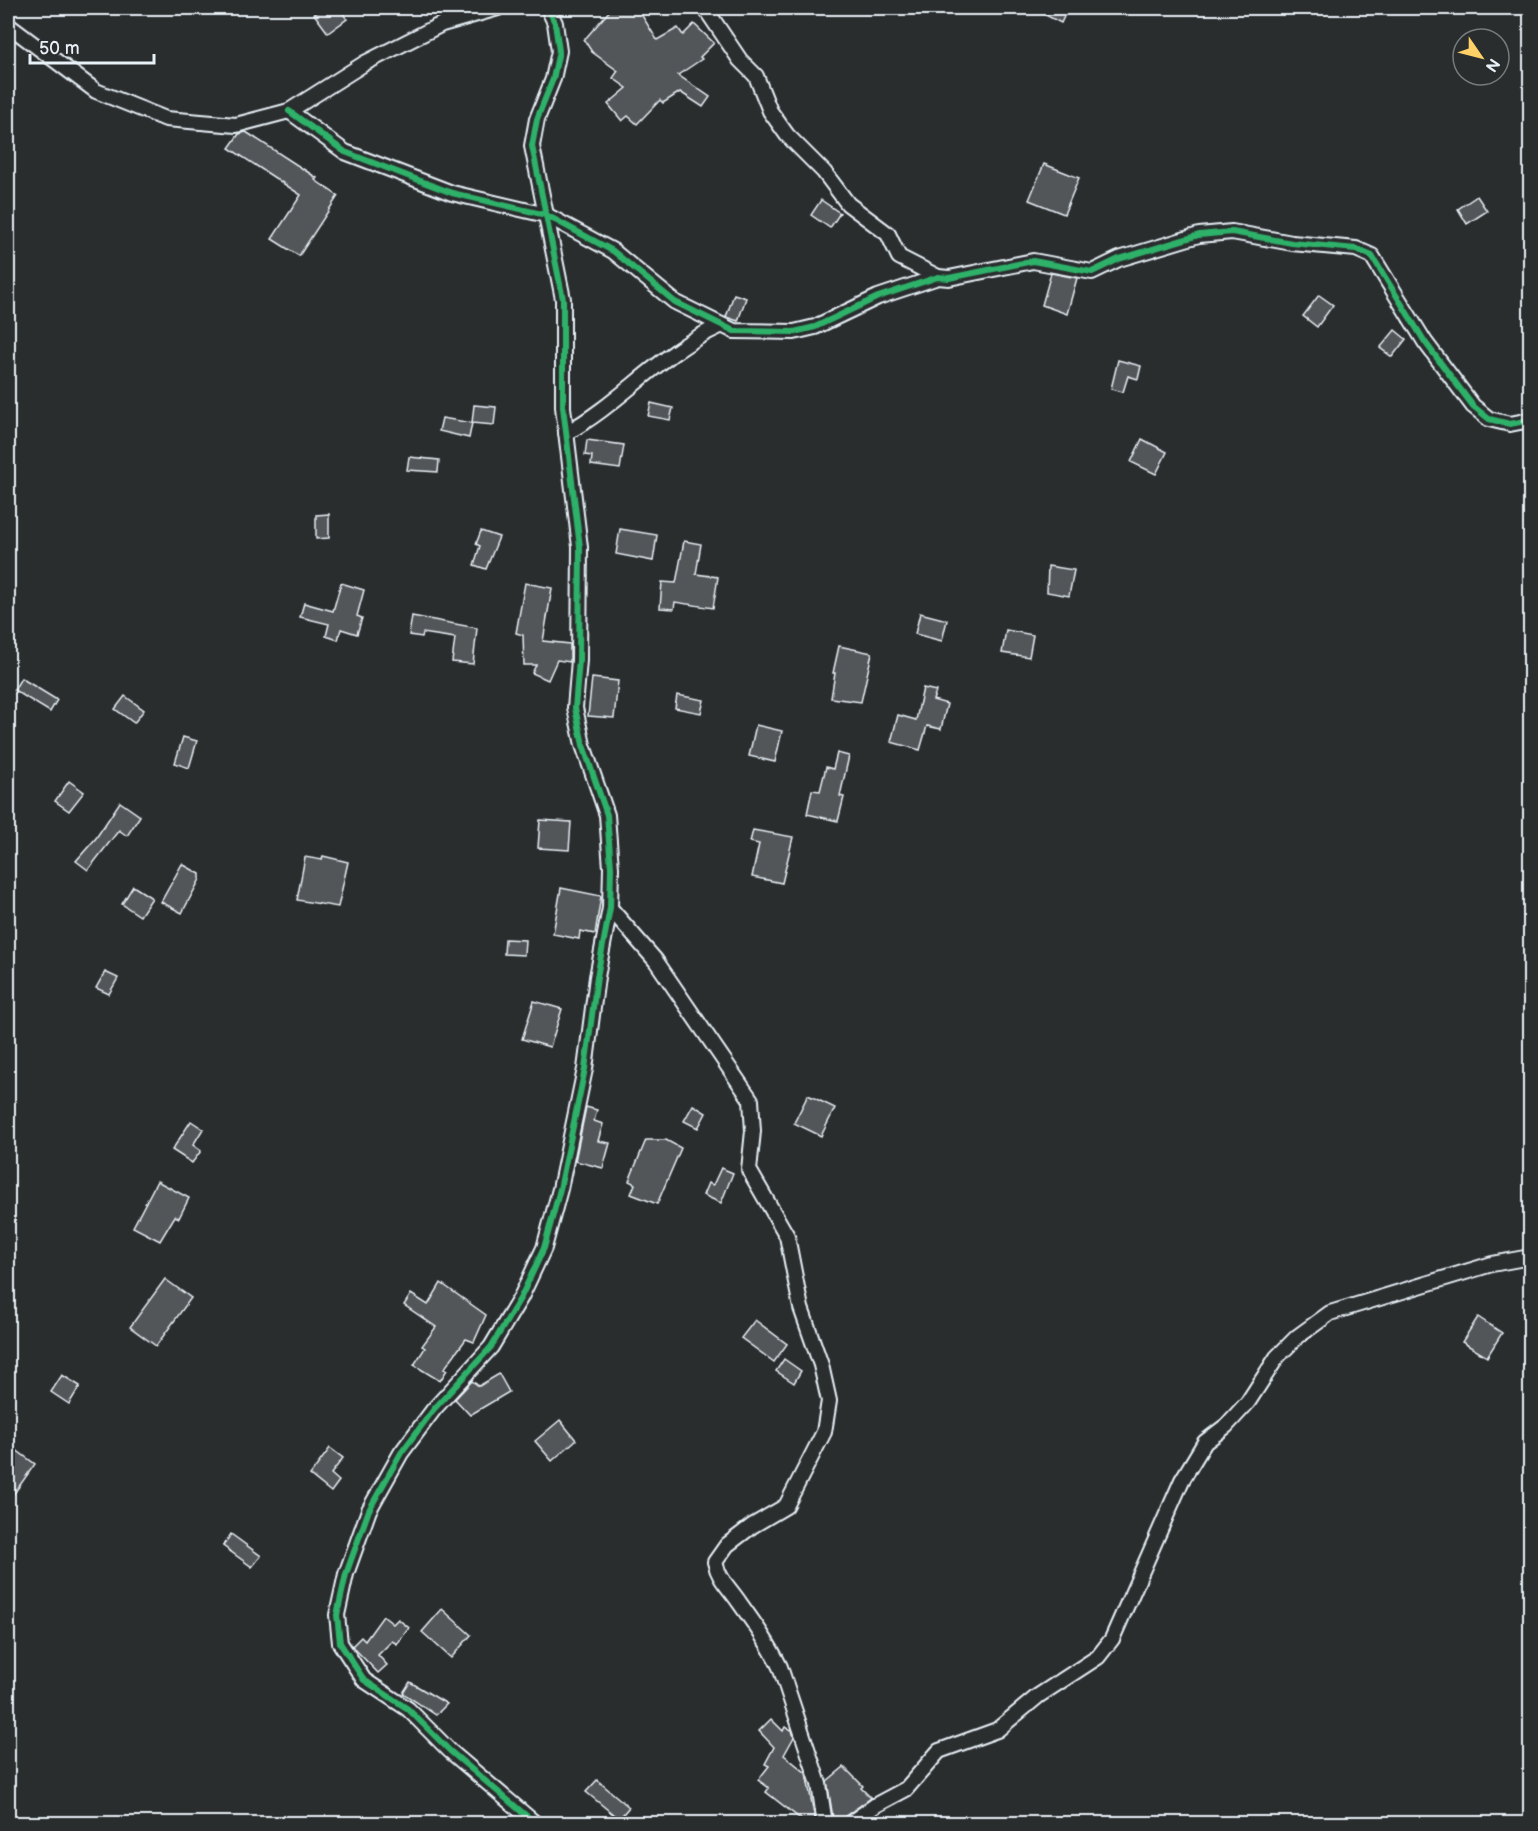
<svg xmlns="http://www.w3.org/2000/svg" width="1538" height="1831" font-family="'Balsamiq Sans',sans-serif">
	<rect width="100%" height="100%" fill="#2a2d2e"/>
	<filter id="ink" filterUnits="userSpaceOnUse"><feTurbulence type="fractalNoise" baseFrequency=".0167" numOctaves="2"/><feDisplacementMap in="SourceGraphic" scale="12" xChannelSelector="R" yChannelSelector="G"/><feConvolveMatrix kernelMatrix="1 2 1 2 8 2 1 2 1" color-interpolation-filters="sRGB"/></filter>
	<g filter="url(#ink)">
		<!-- building -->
		<g fill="#535759" stroke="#e8f1f8" stroke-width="1.5">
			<path d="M 324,8 L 339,8 L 347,19 L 328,33 L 314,14 Z"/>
			<path d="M 612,8 L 643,8 L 641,14 L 657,40 L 678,28 L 683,35 L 694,24 L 714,43 L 700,57 L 702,59 L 678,75 L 710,97 L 703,107 L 680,92 L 663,103 L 660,100 L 637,124 L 628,116 L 622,121 L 608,104 L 627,88 L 613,78 L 618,71 L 592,52 L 584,40 Z"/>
			<path d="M 1032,8 L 1068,8 L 1061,23 Z"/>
			<path d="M 246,132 L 317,178 L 315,180 L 338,196 L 299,256 L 272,239 L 301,195 L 229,148 L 239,134 Z"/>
			<path d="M 1044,164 L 1079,178 L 1064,214 L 1029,200 Z"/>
			<path d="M 1477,196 L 1487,211 L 1467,224 L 1458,209 Z"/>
			<path d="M 821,200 L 840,213 L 830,228 L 811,215 Z"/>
			<path d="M 1051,273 L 1077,278 L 1067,314 L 1042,305 Z"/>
			<path d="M 734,294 L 746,298 L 738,321 L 726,317 Z"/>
			<path d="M 1319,295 L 1333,305 L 1317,327 L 1303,316 Z"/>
			<path d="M 1395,330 L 1406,339 L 1392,357 L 1380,348 Z"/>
			<path d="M 1118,360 L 1141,366 L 1138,379 L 1128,376 L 1123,392 L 1111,389 Z"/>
			<path d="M 651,403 L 673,408 L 670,420 L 648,416 Z"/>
			<path d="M 474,405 L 496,407 L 494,425 L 472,423 Z"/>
			<path d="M 442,418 L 472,423 L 469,438 L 439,431 Z"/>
			<path d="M 1142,439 L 1167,452 L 1156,474 L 1131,462 Z"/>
			<path d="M 587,440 L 624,445 L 620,469 L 591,465 L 592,456 L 585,455 Z"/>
			<path d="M 409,457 L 439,460 L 438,472 L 407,470 Z"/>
			<path d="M 329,514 L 329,538 L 316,539 L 316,515 Z"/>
			<path d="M 620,529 L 657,535 L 653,561 L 616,554 Z"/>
			<path d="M 481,531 L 499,537 L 486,569 L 474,565 L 480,546 L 476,544 Z"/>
			<path d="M 684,541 L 701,544 L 696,574 L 718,577 L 713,608 L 675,602 L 674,609 L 660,608 L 662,582 L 676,583 Z"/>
			<path d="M 1048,566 L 1074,570 L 1069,596 L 1047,592 Z"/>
			<path d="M 341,583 L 364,590 L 357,616 L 362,618 L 357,634 L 341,629 L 338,640 L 326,636 L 329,624 L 300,617 L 304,603 L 333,611 Z"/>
			<path d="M 525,583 L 552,588 L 543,641 L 570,644 L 570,662 L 557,660 L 548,680 L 532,673 L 536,665 L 524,665 L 523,635 L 516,633 Z"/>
			<path d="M 920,613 L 947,620 L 942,641 L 915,634 Z"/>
			<path d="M 412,616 L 477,628 L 473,664 L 452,662 L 455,638 L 423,633 L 422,637 L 409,635 Z"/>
			<path d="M 1006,630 L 1033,635 L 1029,657 L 1002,653 Z"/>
			<path d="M 839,646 L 872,653 L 861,702 L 831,698 L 835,673 L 833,673 Z"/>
			<path d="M 21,678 L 57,700 L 50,712 L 14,690 Z"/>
			<path d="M 592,678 L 618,681 L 614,718 L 588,716 Z"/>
			<path d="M 923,688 L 936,691 L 933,700 L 947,704 L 941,729 L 927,726 L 920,750 L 891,742 L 898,715 L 916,720 Z"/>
			<path d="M 677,695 L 704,700 L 701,713 L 675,708 Z"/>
			<path d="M 125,696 L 144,710 L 134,723 L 115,709 Z"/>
			<path d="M 756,725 L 782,731 L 775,762 L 749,756 Z"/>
			<path d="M 183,737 L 197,741 L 189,768 L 175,763 Z"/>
			<path d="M 837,753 L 849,756 L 840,796 L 844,797 L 838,821 L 807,814 L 812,790 L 820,791 L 826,767 L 833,769 Z"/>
			<path d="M 69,781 L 84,792 L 69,811 L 55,801 Z"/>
			<path d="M 120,802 L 140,816 L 127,836 L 119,830 L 88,870 L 76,861 L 96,838 Z"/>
			<path d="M 540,820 L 571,822 L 569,850 L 538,848 Z"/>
			<path d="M 753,830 L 793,837 L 782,883 L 752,877 L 759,844 L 750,842 Z"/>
			<path d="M 323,856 L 348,862 L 338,907 L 297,900 L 305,857 L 322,860 Z"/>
			<path d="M 182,864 L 200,874 L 200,879 L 182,913 L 161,902 Z"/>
			<path d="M 133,886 L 152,898 L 140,916 L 122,904 Z"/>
			<path d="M 561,888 L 601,896 L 595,934 L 580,931 L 579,939 L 553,934 Z"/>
			<path d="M 505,939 L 525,940 L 524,955 L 504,954 Z"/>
			<path d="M 105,972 L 118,978 L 109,994 L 96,988 Z"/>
			<path d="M 534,1001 L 562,1009 L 550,1047 L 522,1039 Z"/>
			<path d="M 808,1095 L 835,1108 L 821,1136 L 794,1123 Z"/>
			<path d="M 693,1105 L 706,1113 L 698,1128 L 684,1121 Z"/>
			<path d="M 586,1107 L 597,1110 L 594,1121 L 603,1124 L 598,1141 L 610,1143 L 603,1168 L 575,1161 Z"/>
			<path d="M 191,1121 L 203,1129 L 193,1145 L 201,1151 L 192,1163 L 172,1150 Z"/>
			<path d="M 646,1140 L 666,1140 L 681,1148 L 657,1204 L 631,1194 L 635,1184 L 629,1181 Z"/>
			<path d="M 721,1168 L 733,1173 L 721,1203 L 703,1195 L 708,1183 L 713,1185 Z"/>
			<path d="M 157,1181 L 189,1198 L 179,1218 L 175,1216 L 160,1241 L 133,1227 Z"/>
			<path d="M 165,1279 L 191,1298 L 156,1346 L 130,1327 Z"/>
			<path d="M 441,1283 L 486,1315 L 474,1342 L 466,1339 L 444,1369 L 447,1370 L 440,1381 L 414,1365 L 425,1348 L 422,1346 L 436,1327 L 404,1305 L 411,1294 L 428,1305 Z"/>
			<path d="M 1478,1317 L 1502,1333 L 1487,1357 L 1462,1342 Z"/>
			<path d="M 755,1320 L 787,1344 L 774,1362 L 741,1338 Z"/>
			<path d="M 784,1359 L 801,1371 L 794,1383 L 776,1371 Z"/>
			<path d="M 499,1374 L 509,1392 L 470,1415 L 455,1399 L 472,1381 L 479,1386 Z"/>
			<path d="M 62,1375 L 80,1386 L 69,1404 L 51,1392 Z"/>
			<path d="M 560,1420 L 576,1440 L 552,1461 L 535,1441 Z"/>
			<path d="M 8,1444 L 35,1464 L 8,1502 Z"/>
			<path d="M 330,1448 L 343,1458 L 331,1474 L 339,1481 L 331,1492 L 310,1475 Z"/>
			<path d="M 231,1534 L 261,1556 L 252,1567 L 223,1546 Z"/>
			<path d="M 442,1609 L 471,1635 L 451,1658 L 422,1632 Z"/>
			<path d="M 383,1616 L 393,1624 L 398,1619 L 409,1628 L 397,1644 L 392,1641 L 378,1655 L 387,1665 L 378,1673 L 352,1646 L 361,1637 L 365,1641 Z"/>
			<path d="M 410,1682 L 447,1704 L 436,1715 L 403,1693 Z"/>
			<path d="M 771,1719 L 783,1731 L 785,1727 L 792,1730 L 794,1737 L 784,1755 L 806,1773 L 816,1824 L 807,1824 L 766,1792 L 769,1788 L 758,1780 L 769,1766 L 765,1764 L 774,1747 L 759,1731 Z"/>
			<path d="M 844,1767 L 863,1786 L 861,1788 L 871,1798 L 844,1817 L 840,1824 L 834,1824 L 827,1781 Z"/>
			<path d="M 597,1780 L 629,1807 L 619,1819 L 586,1792 Z"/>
		</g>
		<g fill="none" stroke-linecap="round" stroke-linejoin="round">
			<defs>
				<g id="minor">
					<path d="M 705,8 L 740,60 L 756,76 L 770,111 L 787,135 L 824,172 L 848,204 L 888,234 L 899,257 L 938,277"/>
					<path d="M 8,25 L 96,91 L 166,119 L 236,125 L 289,111 L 365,63 L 442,24 L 498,8"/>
					<path d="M 289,111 L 345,152 L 452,193 L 546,215 L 613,251 L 675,302 L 734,331 L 794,332 L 815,327 L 878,297 L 938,277 L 949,278 L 1033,261 L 1092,272 L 1119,259 L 1199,235 L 1232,232 L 1292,243 L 1356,249 L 1372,256 L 1425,342 L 1473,406 L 1489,419 L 1510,424 L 1530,420"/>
					<path d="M 566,433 C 621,403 661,352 720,326"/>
					<path d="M 610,908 L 656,961 L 751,1100 L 753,1131 L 749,1170 L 787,1236 L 801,1308 L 821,1365 L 829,1401 L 824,1432 L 786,1506 L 752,1526 L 727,1545 L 715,1562 C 719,1580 729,1587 739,1602 C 754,1623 769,1644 780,1667 L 819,1784 L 825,1824"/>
					<path d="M 536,1824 L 450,1751 L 408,1709 L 364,1680 L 340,1643 L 337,1615 L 346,1574 L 369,1510 L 401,1453 L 434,1409 L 491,1347 L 521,1297 L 544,1248 L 560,1189 L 585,1069 L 597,977 L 610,908 L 611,868 L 607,815 L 583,745 L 575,708 L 579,660 L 580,547 L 563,407 L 563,299 L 532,146 L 537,119 L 553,79 L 559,51 L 555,23 L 548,8"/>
					<path d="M 849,1824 L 876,1805 L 906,1789 L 939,1751 L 997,1730 L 1038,1696 L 1098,1657 L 1112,1639 L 1182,1480 L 1205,1442 L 1226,1426 L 1248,1402 L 1277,1357 L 1297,1337 L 1330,1313 L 1492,1264 L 1530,1257"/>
				</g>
			</defs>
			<!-- minor casing -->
			<use href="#minor" stroke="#e8f1f8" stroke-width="18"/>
			<!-- minor -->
			<use href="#minor" stroke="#2a2d2e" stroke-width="14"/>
			<defs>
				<g id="cycleway">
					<path d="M 289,111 L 345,152 L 452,193 L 546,215 L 613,251 L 675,302 L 734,331 L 794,332 L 815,327 L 878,297 L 938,277 L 949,278 L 1033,261 L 1092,272 L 1119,259 L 1199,235 L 1232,232 L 1292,243 L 1356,249 L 1372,256 L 1425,342 L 1473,406 L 1489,419 L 1510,424 L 1530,420"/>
					<path d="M 536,1824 L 450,1751 L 408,1709 L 364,1680 L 340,1643 L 337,1615 L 346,1574 L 369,1510 L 401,1453 L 434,1409 L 491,1347 L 521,1297 L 544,1248 L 560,1189 L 585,1069 L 597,977 L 610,908 L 611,868 L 607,815 L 583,745 L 575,708 L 579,660 L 580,547 L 563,407 L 563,299 L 532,146 L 537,119 L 553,79 L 559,51 L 555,23 L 548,8"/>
				</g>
			</defs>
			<!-- cycleway casing -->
			<use href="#cycleway" stroke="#2a2d2e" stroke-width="10"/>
			<!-- cycleway -->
			<use href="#cycleway" stroke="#2db169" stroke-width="6"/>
		</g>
	</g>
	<!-- margin -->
	<rect width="1538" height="1831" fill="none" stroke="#2a2d2e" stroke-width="30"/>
	<rect x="15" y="15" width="1508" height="1801" fill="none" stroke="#e8f1f8" stroke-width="2" filter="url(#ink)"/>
	<!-- north arrow -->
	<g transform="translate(1481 57) rotate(125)"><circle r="28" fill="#2a2d2e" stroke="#767b7f" stroke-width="1.5"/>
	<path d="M0-4.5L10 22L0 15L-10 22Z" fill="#ffd166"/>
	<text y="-9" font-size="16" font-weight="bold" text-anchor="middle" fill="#e8f1f8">N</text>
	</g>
	<!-- scale -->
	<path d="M30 54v9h124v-9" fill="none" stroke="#e8f1f8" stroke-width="3"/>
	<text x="39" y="54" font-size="18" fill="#e8f1f8" stroke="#2a2d2e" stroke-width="4.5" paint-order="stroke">50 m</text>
</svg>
